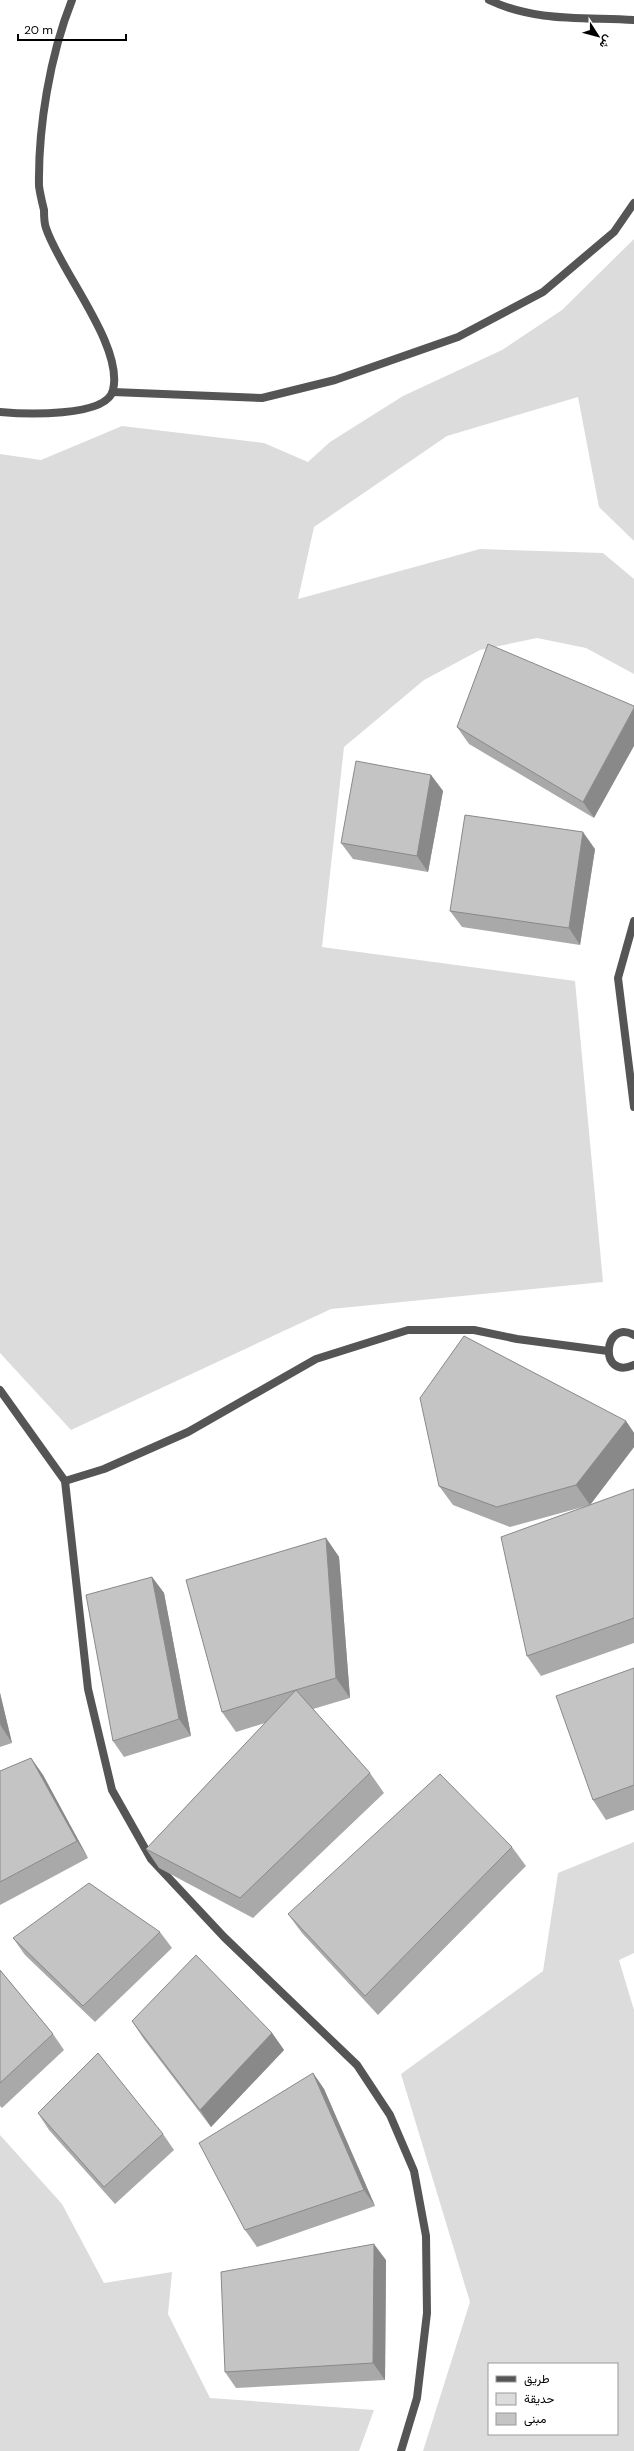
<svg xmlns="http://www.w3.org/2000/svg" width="634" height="2451" font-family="'DM Sans',Vazirmatn,sans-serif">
	<rect width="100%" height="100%" fill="#fff"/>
	<!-- green -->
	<g fill="#dcdcdc" fill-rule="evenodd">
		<path d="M 634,239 L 634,541 L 599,507 L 578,397 L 447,436 L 314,527 L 298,599 L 480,549 L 603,553 L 634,579 L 634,674 L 586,648 L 537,638 L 480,650 L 424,680 L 344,747 L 322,947 L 575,981 L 603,1282 L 331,1309 L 71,1430 L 0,1353 L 0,454 L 41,460 L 122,426 L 264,443 L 308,462 L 330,442 L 403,396 L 502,350 L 562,310 Z"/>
		<path d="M 634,1842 L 634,1953 L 619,1960 L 634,2010 L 634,2451 L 423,2451 L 470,2302 L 401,2074 L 543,1971 L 558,1873 ZM 489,2364 L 617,2364 L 617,2434 L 489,2434 Z"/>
		<path d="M 0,2135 L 62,2204 L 104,2283 L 172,2272 L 168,2314 L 210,2398 L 374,2410 L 359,2451 L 0,2451 Z"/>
	</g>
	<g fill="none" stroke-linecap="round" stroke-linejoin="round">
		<!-- street -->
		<g stroke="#555" stroke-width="8">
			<path d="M 489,0 C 535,22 584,17 634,20"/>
			<path d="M 113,392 L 262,398 L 335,380 L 458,337 L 543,292 L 614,232 L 634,203"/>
			<path d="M 0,412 C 22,414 107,418 113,390 C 124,346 60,271 46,228 C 44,223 44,216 44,210 C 42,202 40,194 39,186 C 38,127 50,55 72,0"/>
			<path d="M 634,921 L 618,978 L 634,1107"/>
			<path d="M 634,1335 C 603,1318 598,1381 634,1365"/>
			<path d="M 0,1390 L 65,1481 L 88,1689 L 112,1790 L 151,1859 L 224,1937 L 357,2065 L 390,2115 L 414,2171 L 426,2236 L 427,2313 L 417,2398 L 401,2451"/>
			<path d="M 65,1481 L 104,1469 L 188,1432 L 316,1359 L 408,1330 L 474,1330 L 517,1339 L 608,1351"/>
		</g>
	</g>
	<!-- wall -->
	<g fill="#a9a9a9">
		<path d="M 488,644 L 594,818 L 469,744 L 457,727 Z"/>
		<path d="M 431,775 L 443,791 L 428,872 L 353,859 L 341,843 Z"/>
		<path d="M 595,849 L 580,945 L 462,927 L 450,911 Z"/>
		<path d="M 626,1421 L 634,1433 L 634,1447 L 590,1505 L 510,1527 L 453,1505 L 439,1486 Z"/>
		<path d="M 634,1489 L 634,1643 L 541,1676 L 527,1656 Z"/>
		<path d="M 326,1538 L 339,1557 L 350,1698 L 313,1709 L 370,1773 L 384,1793 L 253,1918 L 159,1868 L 146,1849 L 265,1723 L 236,1732 L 222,1712 Z"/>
		<path d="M 152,1577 L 164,1593 L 191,1736 L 124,1757 L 113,1741 Z"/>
		<path d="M 634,1668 L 634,1810 L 606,1820 L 593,1800 Z"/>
		<path d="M 0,1693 L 12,1743 L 0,1747 Z"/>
		<path d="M 31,1758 L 43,1775 L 88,1858 L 0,1905 L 0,1771 Z"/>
		<path d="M 512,1847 L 526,1866 L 378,2015 L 302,1933 L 288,1914 Z"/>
		<path d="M 160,1932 L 172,1948 L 95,2022 L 25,1955 L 13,1938 Z"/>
		<path d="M 0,1970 L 53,2034 L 64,2050 L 2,2108 L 0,2106 Z"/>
		<path d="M 132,2021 L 272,2033 L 284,2050 L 211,2127 L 143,2038 Z"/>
		<path d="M 313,2073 L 324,2089 L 375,2206 L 257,2247 L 245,2230 Z"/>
		<path d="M 38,2113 L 163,2134 L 174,2150 L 115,2204 L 49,2130 Z"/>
		<path d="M 386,2260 L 385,2380 L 236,2388 L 225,2372 Z"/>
	</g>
	<!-- shaded-wall -->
	<g fill="#898989">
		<path d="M 634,708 L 634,746 L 594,818 L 583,802 Z"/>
		<path d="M 431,775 L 443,791 L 428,872 L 417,856 Z"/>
		<path d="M 583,832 L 595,849 L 580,945 L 569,928 Z"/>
		<path d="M 626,1421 L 634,1433 L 634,1447 L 590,1505 L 576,1485 Z"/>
		<path d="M 326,1538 L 339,1557 L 350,1698 L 336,1678 Z"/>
		<path d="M 152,1577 L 164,1593 L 191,1736 L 179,1719 Z"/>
		<path d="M 0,1693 L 12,1743 L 1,1726 L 0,1723 Z"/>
		<path d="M 31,1758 L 43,1775 L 88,1858 L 77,1841 Z"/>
		<path d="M 272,2033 L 284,2050 L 211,2127 L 200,2110 Z"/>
		<path d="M 313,2073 L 324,2089 L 375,2206 L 364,2190 Z"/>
		<path d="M 374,2244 L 386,2260 L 385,2380 L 373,2363 Z"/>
	</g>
	<!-- building -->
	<g fill="#c4c4c4" stroke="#898989">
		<path d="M 488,644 L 634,706 L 634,708 L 583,802 L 457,727 Z"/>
		<path d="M 356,761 L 431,775 L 417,856 L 341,843 Z"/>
		<path d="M 465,815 L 583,832 L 569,928 L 450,911 Z"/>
		<path d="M 464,1336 L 626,1421 L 576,1485 L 497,1507 L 439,1486 L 420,1398 Z"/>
		<path d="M 634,1489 L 634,1618 L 527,1656 L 501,1537 Z"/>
		<path d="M 326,1538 L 336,1678 L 222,1712 L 186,1580 Z"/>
		<path d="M 152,1577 L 179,1719 L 113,1741 L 86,1595 Z"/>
		<path d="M 634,1668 L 634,1785 L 593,1800 L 556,1696 Z"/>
		<path d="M 296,1690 L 370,1773 L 240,1898 L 146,1849 Z"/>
		<path d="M 31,1758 L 77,1841 L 0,1882 L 0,1771 Z"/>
		<path d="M 440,1774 L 512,1847 L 365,1996 L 288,1914 Z"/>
		<path d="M 89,1883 L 160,1932 L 83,2006 L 13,1938 Z"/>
		<path d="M 196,1955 L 272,2033 L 200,2110 L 132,2021 Z"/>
		<path d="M 0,1970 L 53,2034 L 0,2083 Z"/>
		<path d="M 98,2053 L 163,2134 L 104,2187 L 38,2113 Z"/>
		<path d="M 313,2073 L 364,2190 L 245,2230 L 199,2143 Z"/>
		<path d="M 374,2244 L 373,2363 L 225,2372 L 221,2272 Z"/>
	</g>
	<!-- legend -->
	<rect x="488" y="2363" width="130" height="72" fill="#ffffff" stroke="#999999"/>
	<rect x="496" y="2376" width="20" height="6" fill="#555555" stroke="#999999"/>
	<text x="524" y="2383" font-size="12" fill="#000000">طريق</text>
	<rect x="496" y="2393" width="20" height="12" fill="#dcdcdc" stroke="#999999"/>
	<text x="524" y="2403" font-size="12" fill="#000000">حديقة</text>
	<rect x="496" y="2413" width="20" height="12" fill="#c4c4c4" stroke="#999999"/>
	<text x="524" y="2423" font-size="12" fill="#000000">مبنى</text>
	<!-- north arrow -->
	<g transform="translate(598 36) rotate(126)" stroke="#ffffff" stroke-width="3" paint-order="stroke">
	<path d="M0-3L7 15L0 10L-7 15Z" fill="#000000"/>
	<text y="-6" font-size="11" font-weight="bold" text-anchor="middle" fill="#000000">ش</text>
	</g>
	<!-- scale -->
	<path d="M18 34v6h108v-6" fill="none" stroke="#000000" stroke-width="2"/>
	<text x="24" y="34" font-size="12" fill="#000000" stroke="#ffffff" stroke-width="3" paint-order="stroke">20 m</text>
</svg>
